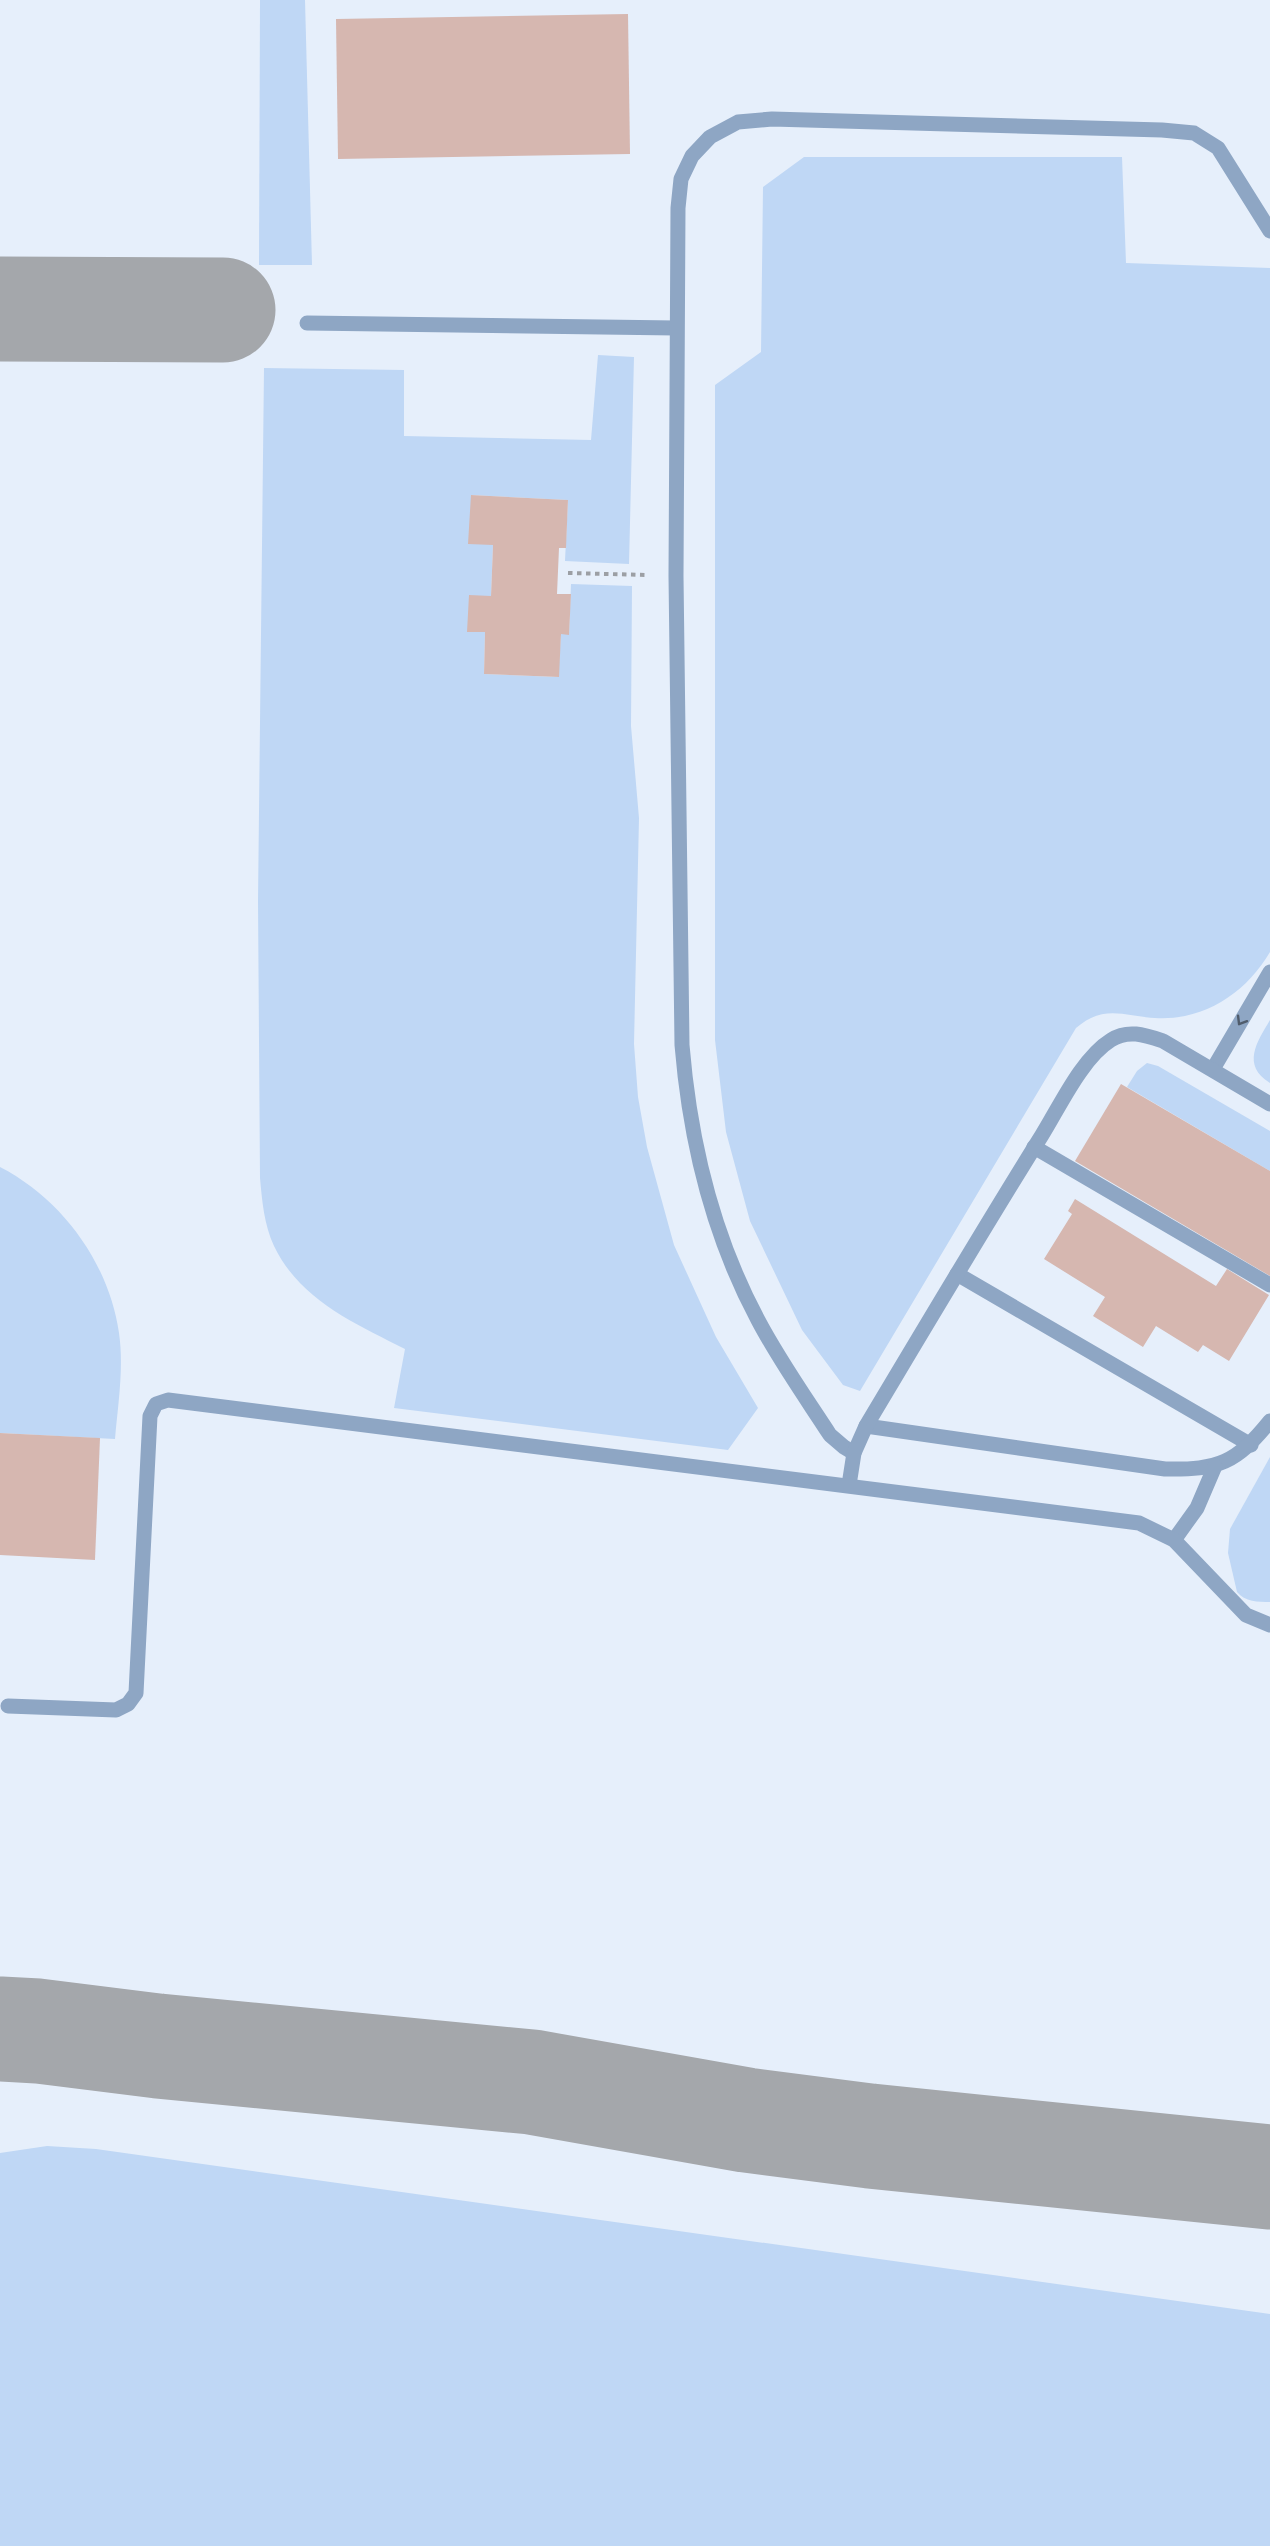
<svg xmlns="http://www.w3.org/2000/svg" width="1270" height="2546" font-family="'Exo 2',sans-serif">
	<rect width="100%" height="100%" fill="#fbfbfb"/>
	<!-- built -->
	<rect fill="#e6effb" x="0" y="0" width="1270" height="2546"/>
	<!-- green -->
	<g fill="#bfd7f5">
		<path d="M 260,0 L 305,0 L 312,265 L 259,265 Z"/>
		<path d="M 804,157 L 1122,157 L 1126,263 L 1270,268 L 1270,952 C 1246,993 1204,1021 1155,1018 C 1123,1016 1104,1004 1076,1028 L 860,1391 L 843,1385 L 802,1330 L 750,1221 L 726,1132 L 715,1040 L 715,385 L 761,352 L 763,187 Z"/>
		<path d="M 598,355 L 634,357 L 629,564 L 565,561 L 568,500 L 471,495 L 493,545 L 491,596 L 468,632 L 485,632 L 484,674 L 558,677 L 561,634 L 569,634 L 571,584 L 632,586 L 631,726 L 639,818 L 634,1044 L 638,1097 L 647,1147 L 674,1245 L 716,1337 L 758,1408 L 728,1450 L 394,1408 L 405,1349 C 354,1323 300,1300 274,1246 C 264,1225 262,1200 260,1178 L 258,901 L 264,368 L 404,370 L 404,436 L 591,440 Z"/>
		<path d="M 1270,1020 L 1270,1083 C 1241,1065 1257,1042 1270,1020 Z"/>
		<path d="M 1147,1063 L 1158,1066 L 1270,1131 L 1270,1171 L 1127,1087 L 1137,1071 Z"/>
		<path d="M 0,1167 C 62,1199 109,1263 119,1333 C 124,1368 118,1404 115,1439 L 0,1433 Z"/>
		<path d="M 1270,1457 L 1270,1602 C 1258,1602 1245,1602 1237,1592 L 1228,1553 L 1230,1529 Z"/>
		<path d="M 47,2146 L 96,2149 L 1270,2314 L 1270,2546 L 0,2546 L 0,2153 Z"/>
	</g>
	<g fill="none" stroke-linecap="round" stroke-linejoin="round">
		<!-- taxiway -->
		<g stroke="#a4a7ab" stroke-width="105">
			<path d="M 0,309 L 223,310"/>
			<path d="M 0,2029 L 38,2031 L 158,2046 L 532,2082 L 746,2120 L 870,2136 L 1270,2177"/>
		</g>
	</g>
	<!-- building -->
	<g fill="#d6b7b0">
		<path d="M 628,14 L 630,154 L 338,159 L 336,19 Z"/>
		<path d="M 471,495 L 568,500 L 566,548 L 559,548 L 557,594 L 571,594 L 569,635 L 561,634 L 559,677 L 484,674 L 485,632 L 467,632 L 469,595 L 491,596 L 493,545 L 468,544 Z"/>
		<path d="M 1121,1084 L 1270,1171 L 1270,1276 L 1075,1161 Z"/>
		<path d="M 1075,1199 L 1216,1286 L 1227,1269 L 1269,1295 L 1229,1361 L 1203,1345 L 1198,1352 L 1156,1326 L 1143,1347 L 1093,1316 L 1105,1297 L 1044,1259 L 1072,1214 L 1068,1211 Z"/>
		<path d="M 0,1433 L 100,1438 L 95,1560 L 0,1555 Z"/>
	</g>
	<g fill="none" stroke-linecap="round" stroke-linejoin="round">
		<!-- path -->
		<path stroke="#9c9fa4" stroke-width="4" stroke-dasharray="4.5 4.5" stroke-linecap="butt" d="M 568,573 L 648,575"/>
		<!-- service -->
		<g stroke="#8ea6c4" stroke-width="15">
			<path d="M 307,323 L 676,328"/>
			<path d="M 1213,1069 L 1270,972"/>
			<path d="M 1034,1147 L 1270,1285"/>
			<path d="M 957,1274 L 1251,1445"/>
			<path d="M 866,1426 L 1165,1469 C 1219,1470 1236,1463 1270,1421"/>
			<path d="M 854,1453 L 844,1447 L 830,1435 C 806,1398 779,1360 758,1320 C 712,1234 690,1142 682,1045 L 676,576 L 678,208 L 681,179 L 692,156 L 710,137 L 738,122 L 772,119 L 1162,130 L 1194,133 L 1218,148 L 1270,231"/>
			<path d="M 849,1485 L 854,1453 L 866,1426 C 924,1329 982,1231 1042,1135 C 1060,1106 1082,1058 1111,1040 C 1128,1029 1145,1035 1163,1041 L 1270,1104"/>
			<path d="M 1174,1540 L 1197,1508 L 1215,1466"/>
			<path d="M 8,1706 L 116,1710 L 128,1704 L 136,1693 L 150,1416 L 156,1404 L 168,1400 L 1139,1523 L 1174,1540 L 1246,1615 L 1270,1625"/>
		</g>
	</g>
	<!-- one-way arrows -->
	<defs><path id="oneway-chevron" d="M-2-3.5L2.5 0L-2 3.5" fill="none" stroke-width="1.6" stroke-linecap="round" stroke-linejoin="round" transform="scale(1.5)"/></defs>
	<use stroke="#505c6b" href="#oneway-chevron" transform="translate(1241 1021) rotate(121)"/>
</svg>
